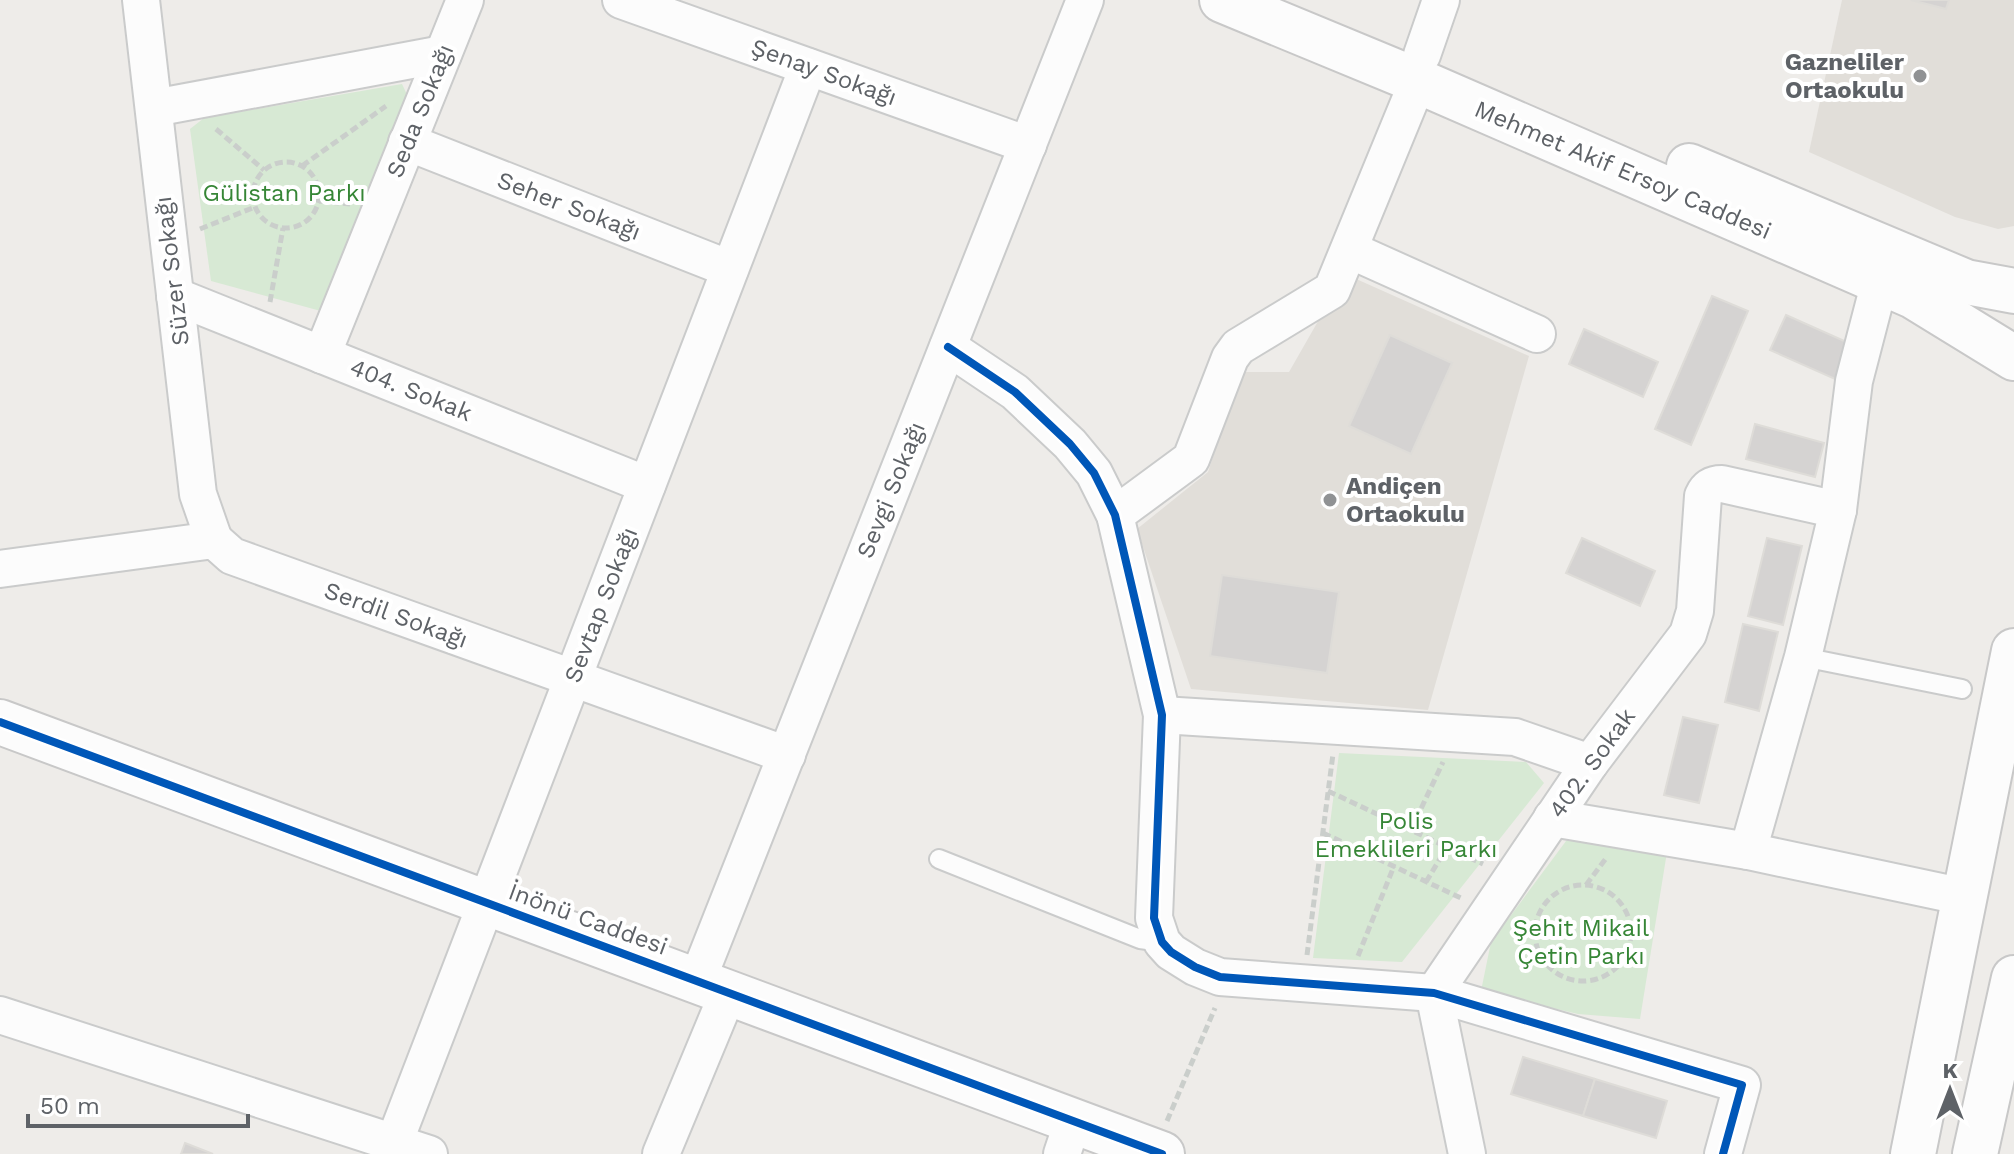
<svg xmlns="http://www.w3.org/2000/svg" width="2014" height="1154" font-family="'Work Sans',sans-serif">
	<rect width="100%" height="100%" fill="#eeece9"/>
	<!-- education -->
	<g fill="#e1ded9">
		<path d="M 1842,0 L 2014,0 L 2014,226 L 1998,229 L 1955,217 L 1809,152 Z"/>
		<path d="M 1345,274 L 1529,356 L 1428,710 L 1191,689 L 1137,529 L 1208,472 L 1241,372 L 1289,372 Z"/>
	</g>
	<!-- green -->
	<g fill="#d7e9d4">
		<path d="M 402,84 L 410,101 L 328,313 L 211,281 L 190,129 L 204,118 Z"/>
		<path d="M 1339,753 L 1526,762 L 1544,783 L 1402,962 L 1313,958 Z"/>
		<path d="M 1569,837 L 1667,852 L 1640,1019 L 1578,1014 L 1481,991 L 1491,942 Z"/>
	</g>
	<!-- building -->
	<g fill="#d5d3d2" stroke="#dedcd8" stroke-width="2">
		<path d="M 1911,0 L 1949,0 L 1946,9 Z"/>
		<path d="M 1712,296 L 1748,311 L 1691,445 L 1655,429 Z"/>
		<path d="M 1786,315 L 1860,348 L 1844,383 L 1770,350 Z"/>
		<path d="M 1584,329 L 1658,362 L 1643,397 L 1569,364 Z"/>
		<path d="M 1390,335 L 1452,363 L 1411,454 L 1349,426 Z"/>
		<path d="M 1755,424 L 1824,443 L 1815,477 L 1746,459 Z"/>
		<path d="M 1582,538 L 1655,571 L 1640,606 L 1566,573 Z"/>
		<path d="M 1767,538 L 1802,546 L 1783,625 L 1748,616 Z"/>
		<path d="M 1222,575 L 1339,592 L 1327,673 L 1210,656 Z"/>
		<path d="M 1743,624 L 1778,632 L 1759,711 L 1725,702 Z"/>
		<path d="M 1683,717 L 1718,725 L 1699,803 L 1664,795 Z"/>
		<path d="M 1523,1057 L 1595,1079 L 1583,1116 L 1511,1094 Z"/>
		<path d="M 1595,1079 L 1667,1101 L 1656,1138 L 1583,1116 Z"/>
		<path d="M 185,1143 L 213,1154 L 181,1154 Z"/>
	</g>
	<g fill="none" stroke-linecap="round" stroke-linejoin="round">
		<defs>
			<g id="lane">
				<path d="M 1803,657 L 1962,689"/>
				<path d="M 939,859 L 1140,939 L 1162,942"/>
			</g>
			<g id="street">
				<path d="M 141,0 L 198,494 L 214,540"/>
				<path d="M 621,0 L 1028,145"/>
				<path d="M 1422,55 L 1441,0"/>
				<path d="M 154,108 L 443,54"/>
				<path d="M 407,142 L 730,269"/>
				<path d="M 1350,250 L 1537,334"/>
				<path d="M 175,296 L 647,485"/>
				<path d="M 948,347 L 1015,392 L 1070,444 L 1094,473 L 1115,515 L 1162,715 L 1154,918 L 1162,942 L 1171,952 L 1195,967 L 1220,977 L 1434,993 L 1742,1085 L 1723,1154"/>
				<path d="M 322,355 L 465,0"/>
				<path d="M 1115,515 L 1191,459 L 1230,358 L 1238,347 L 1332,290 L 1418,81"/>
				<path d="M 0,569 L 214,540 L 232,556 L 787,755"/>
				<path d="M 1162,715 L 1515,737 L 1590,763"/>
				<path d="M 1552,818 L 1748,851 L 1965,897"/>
				<path d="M 1748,851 L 1803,657 L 1838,510 L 1854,381 L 1880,281"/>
				<path d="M 697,981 L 1085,0"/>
				<path d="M 0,1015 L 429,1154"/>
				<path d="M 394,1143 L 808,67"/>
				<path d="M 661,1154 L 728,993"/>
				<path d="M 1062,1154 L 1073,1121"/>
				<path d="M 1467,1154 L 1434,993 L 1590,763 L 1688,634 L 1695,611 L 1703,496 C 1707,487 1712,484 1722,484 L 1838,510"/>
			</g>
			<g id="secondary">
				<path d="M 1222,0 L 1418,81 L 1913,296 L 2014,358"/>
				<path d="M 1689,166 L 1966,282 L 2014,291"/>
				<path d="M 0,722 L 1162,1154"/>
				<path d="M 1913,1154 L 2014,651"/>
				<path d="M 1975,1154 L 2014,978"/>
			</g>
		</defs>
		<!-- lane casing -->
		<use href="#lane" stroke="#cacbcb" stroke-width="22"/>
		<!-- street casing -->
		<use href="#street" stroke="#cacbcb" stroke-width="40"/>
		<!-- secondary casing -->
		<use href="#secondary" stroke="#c8c8c8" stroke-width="48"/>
		<!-- path -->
		<g stroke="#cacecb" stroke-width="5" stroke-dasharray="8 4" stroke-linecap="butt">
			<path d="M 216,129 L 264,170"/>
			<circle cx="286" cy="195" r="33"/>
			<path d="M 302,166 L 386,106"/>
			<path d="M 319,201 L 350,204"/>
			<path d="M 200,229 L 255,207"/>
			<path d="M 270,302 L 283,228"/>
			<path d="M 1328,791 L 1483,864"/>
			<path d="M 1411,830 L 1443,762"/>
			<path d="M 1323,833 L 1463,899"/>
			<path d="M 1426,882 L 1447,847"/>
			<path d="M 1586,885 L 1607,857"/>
			<circle cx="1583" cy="933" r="48"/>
			<path d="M 1307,955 L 1333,754"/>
			<path d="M 1358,956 L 1394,866"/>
			<path d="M 1167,1121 L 1215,1008"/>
		</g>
		<!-- lane -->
		<use href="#lane" stroke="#fcfcfc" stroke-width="18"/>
		<!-- street -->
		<use href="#street" stroke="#fcfcfc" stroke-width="36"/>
		<!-- secondary -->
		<use href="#secondary" stroke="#fcfcfc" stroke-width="44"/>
		<defs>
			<g id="cycleway">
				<path d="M 948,347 L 1015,392 L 1070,444 L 1094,473 L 1115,515 L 1162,715 L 1154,918 L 1162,942 L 1171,952 L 1195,967 L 1220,977 L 1434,993 L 1742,1085 L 1723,1154"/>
				<path d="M 0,722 L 1162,1154"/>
			</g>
		</defs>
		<!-- cycleway casing -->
		<use href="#cycleway" stroke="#fff" stroke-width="13"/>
		<!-- cycleway -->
		<use href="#cycleway" stroke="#0057b8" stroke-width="8"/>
	</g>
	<!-- markers -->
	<g fill="#909294" stroke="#fff" stroke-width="3">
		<circle cx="1920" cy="76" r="8"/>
		<circle cx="1330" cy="500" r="8"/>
	</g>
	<g text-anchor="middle" stroke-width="8" stroke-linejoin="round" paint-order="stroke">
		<!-- poi labels -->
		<g font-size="24" font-weight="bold" fill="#5e6267" stroke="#fff" text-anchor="end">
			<text x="1904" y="70">Gazneliler<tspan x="1904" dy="28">Ortaokulu</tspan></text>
			<text x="1346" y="494" text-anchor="start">Andiçen<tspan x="1346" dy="28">Ortaokulu</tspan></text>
		</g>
		<!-- street labels -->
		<g font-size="24" fill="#5e6267" stroke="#fff">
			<text transform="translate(824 72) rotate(20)" y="8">Şenay Sokağı</text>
			<text transform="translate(420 111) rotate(-68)" y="8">Seda Sokağı</text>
			<text transform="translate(1623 170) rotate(23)" y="8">Mehmet Akif Ersoy Caddesi</text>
			<text transform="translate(569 206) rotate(21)" y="8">Seher Sokağı</text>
			<text transform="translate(172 271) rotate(-97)" y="8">Süzer Sokağı</text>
			<text transform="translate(411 390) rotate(22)" y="8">404. Sokak</text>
			<text transform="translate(891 490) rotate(-68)" y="8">Sevgi Sokağı</text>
			<text transform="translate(601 605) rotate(-69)" y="8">Sevtap Sokağı</text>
			<text transform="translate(396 615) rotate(20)" y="8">Serdil Sokağı</text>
			<text transform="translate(1592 763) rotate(-54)" y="8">402. Sokak</text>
			<text transform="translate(588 919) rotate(20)" y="8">İnönü Caddesi</text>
		</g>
		<!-- park labels -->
		<g font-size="24" fill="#368636" stroke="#fff">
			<text x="284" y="201">Gülistan Parkı</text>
			<text x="1406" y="829">Polis<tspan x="1406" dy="28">Emeklileri Parkı</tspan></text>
			<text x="1581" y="936">Şehit Mikail<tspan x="1581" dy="28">Çetin Parkı</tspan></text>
		</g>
	</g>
	<!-- north arrow -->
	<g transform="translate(1950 1090)" stroke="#ffffff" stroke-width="6" paint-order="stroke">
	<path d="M0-6L14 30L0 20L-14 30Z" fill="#5e6267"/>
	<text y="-12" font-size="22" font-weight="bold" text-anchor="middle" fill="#5e6267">K</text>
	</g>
	<!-- scale -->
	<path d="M28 1114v12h220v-12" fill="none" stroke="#5e6267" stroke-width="4"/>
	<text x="40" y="1114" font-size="24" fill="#5e6267" stroke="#ffffff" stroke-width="6" paint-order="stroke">50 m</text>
</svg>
